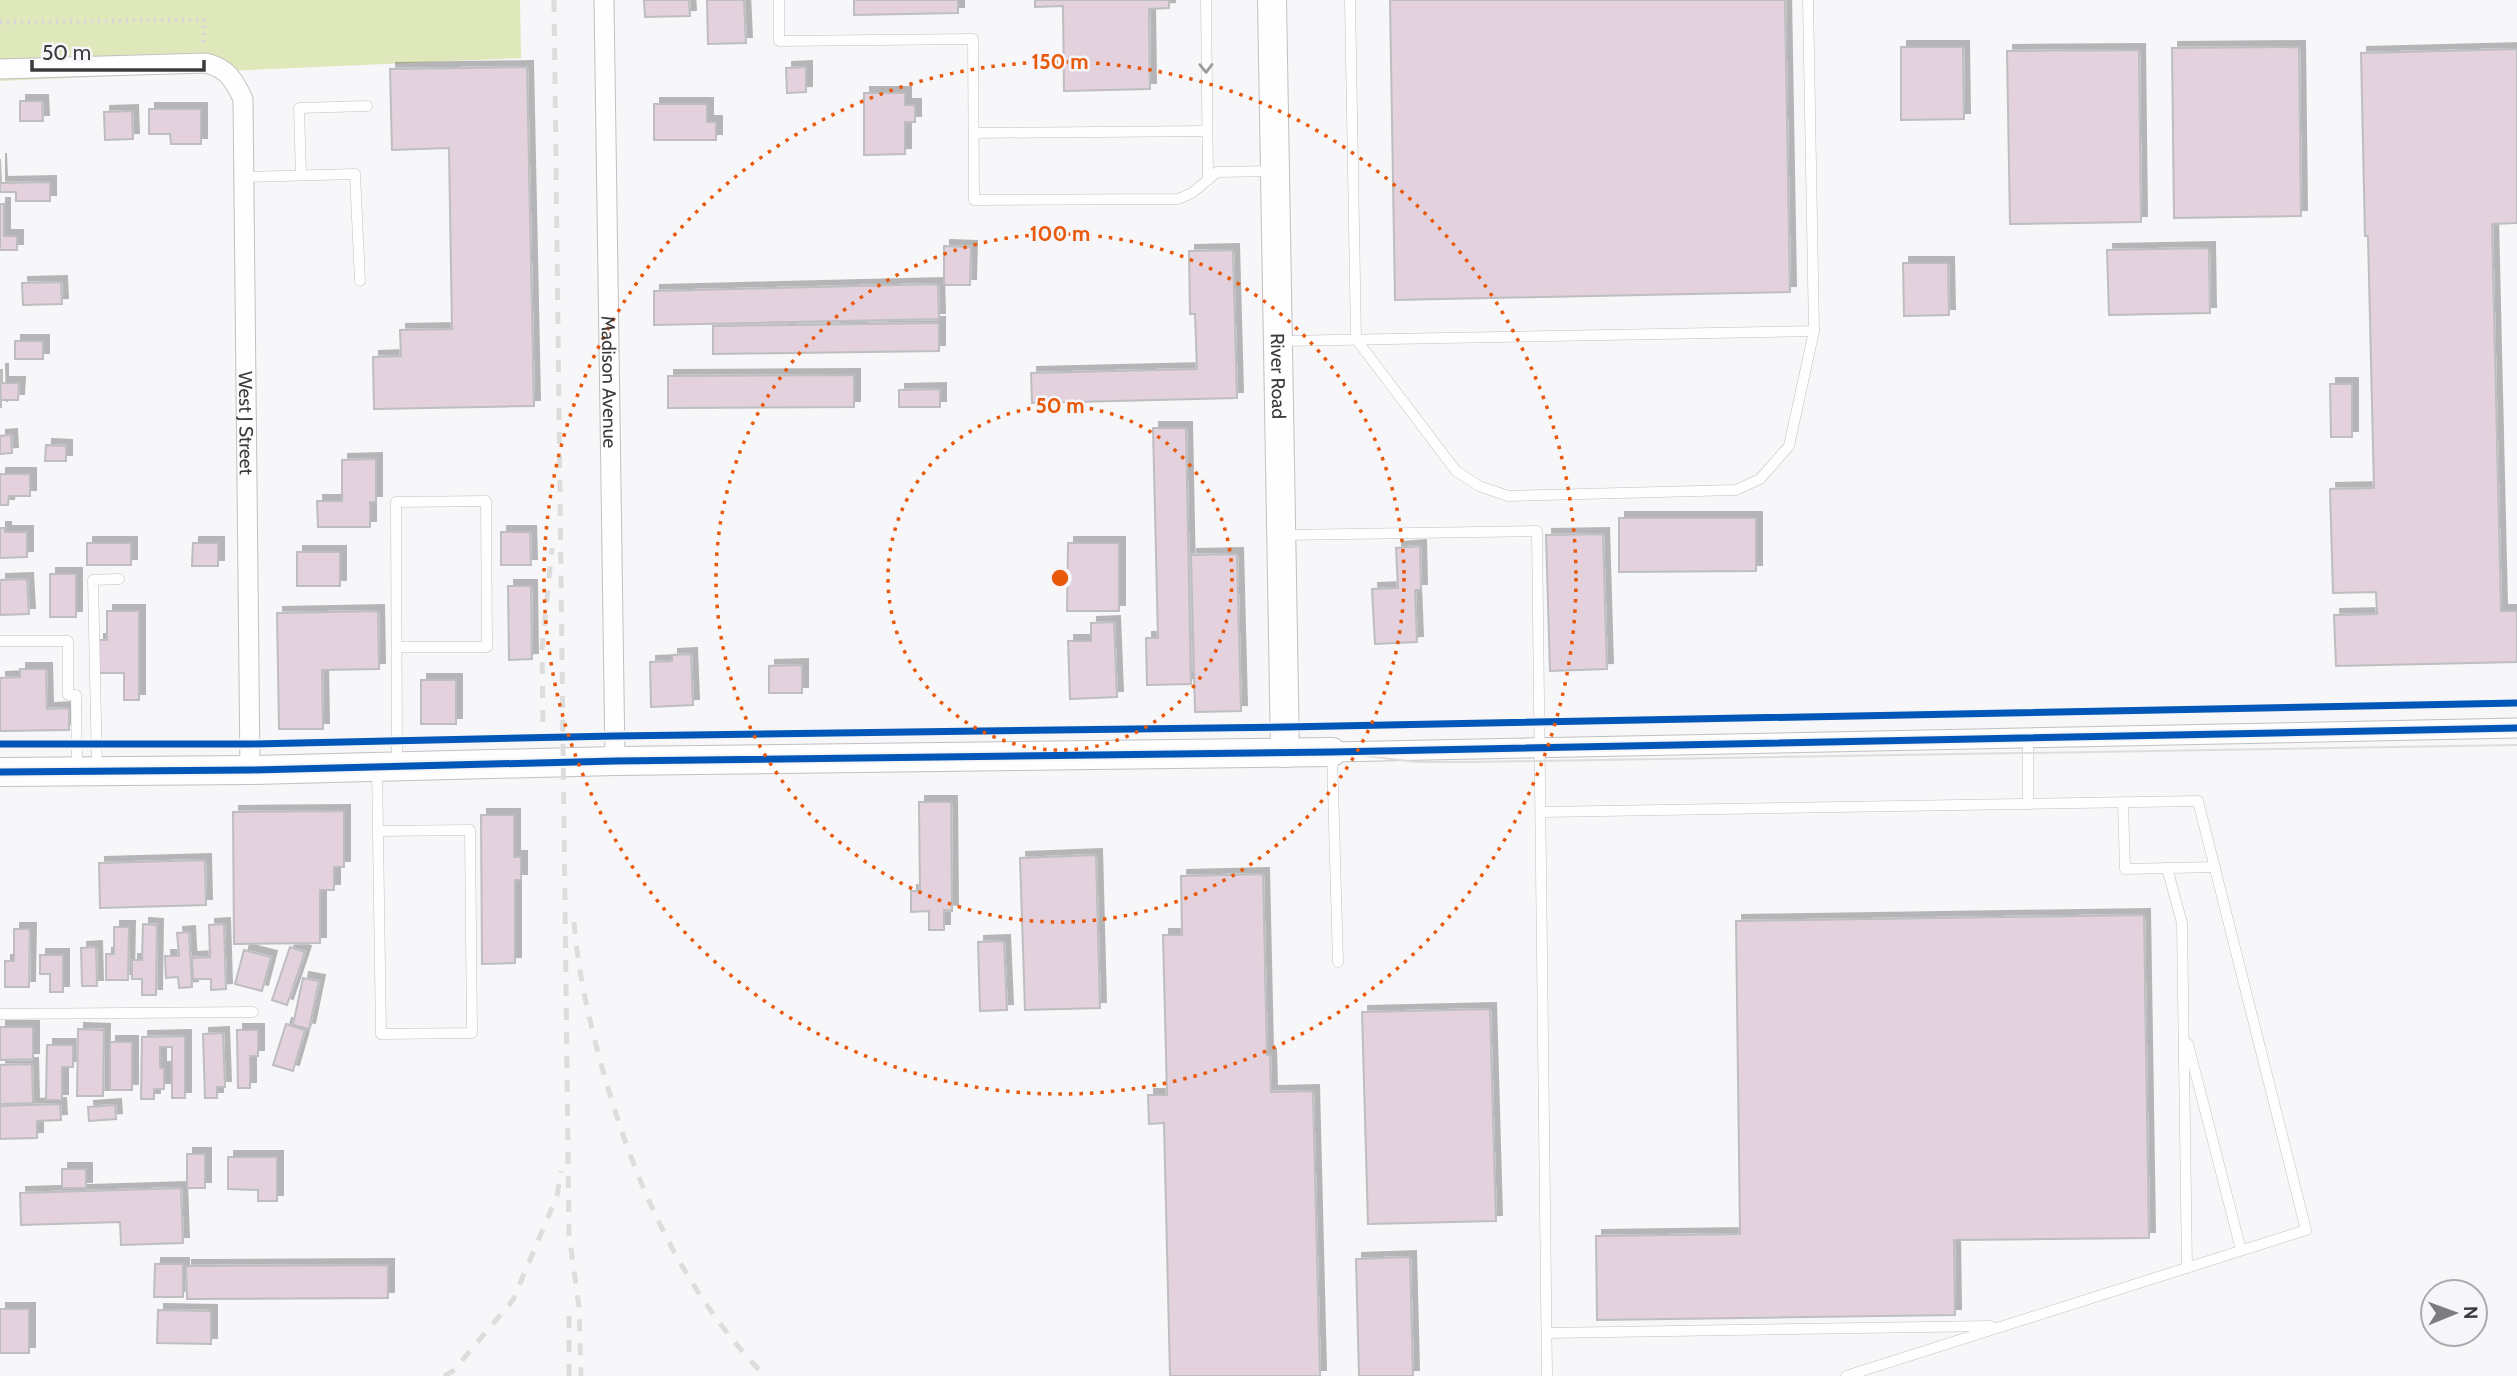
<svg xmlns="http://www.w3.org/2000/svg" width="2517" height="1376" font-family="Cabin,sans-serif">
	<defs>
		<filter id="shadow"><feDropShadow dx="6" dy="-6" stdDeviation="0" flood-color="#0004"/></filter>
	</defs>
	<rect width="100%" height="100%" fill="#f7f6f8"/>
	<!-- green -->
	<path fill="#dfe8bb" d="M 0,0 L 520,0 L 521,58 L 0,81 Z"/>
	<!-- building -->
	<g fill="#e3d2dd" stroke="#bebdbf" stroke-width="2" filter="url(#shadow)">
		<path d="M 644,0 L 689,0 L 690,16 L 645,17 Z"/>
		<path d="M 707,0 L 744,0 L 746,43 L 708,44 Z"/>
		<path d="M 854,0 L 958,0 L 958,13 L 854,15 Z"/>
		<path d="M 1035,0 L 1169,0 L 1169,8 L 1149,9 L 1150,89 L 1064,91 L 1063,6 L 1035,7 Z"/>
		<path d="M 1390,0 L 1785,0 L 1790,292 L 1395,300 Z"/>
		<path d="M 1901,47 L 1963,47 L 1964,119 L 1901,120 Z"/>
		<path d="M 2299,47 L 2301,216 L 2174,218 L 2172,48 Z"/>
		<path d="M 2517,49 L 2517,223 L 2492,224 L 2501,611 L 2517,611 L 2517,662 L 2336,666 L 2334,615 L 2377,614 L 2376,592 L 2333,593 L 2330,489 L 2374,488 L 2368,236 L 2365,236 L 2361,53 Z"/>
		<path d="M 2139,50 L 2141,222 L 2010,224 L 2007,51 Z"/>
		<path d="M 527,67 L 534,406 L 374,409 L 373,357 L 401,356 L 400,330 L 452,329 L 449,148 L 392,150 L 390,69 Z"/>
		<path d="M 806,67 L 806,92 L 787,93 L 786,68 Z"/>
		<path d="M 864,93 L 905,93 L 905,105 L 915,105 L 915,122 L 905,122 L 905,154 L 864,155 Z"/>
		<path d="M 20,101 L 42,101 L 43,121 L 20,121 Z"/>
		<path d="M 654,104 L 707,104 L 707,122 L 716,122 L 716,140 L 654,140 Z"/>
		<path d="M 149,109 L 201,109 L 201,144 L 171,144 L 170,134 L 149,134 Z"/>
		<path d="M 132,111 L 133,139 L 105,140 L 104,112 Z"/>
		<path d="M 0,159 L 1,183 L 50,182 L 50,201 L 16,201 L 16,192 L 0,192 Z"/>
		<path d="M 0,204 L 4,204 L 4,236 L 17,236 L 17,250 L 0,250 Z"/>
		<path d="M 944,246 L 971,247 L 970,285 L 944,285 Z"/>
		<path d="M 2209,248 L 2210,313 L 2109,315 L 2107,250 Z"/>
		<path d="M 1233,250 L 1237,398 L 1032,403 L 1031,373 L 1197,369 L 1195,314 L 1190,314 L 1189,251 Z"/>
		<path d="M 1903,263 L 1948,263 L 1949,315 L 1904,316 Z"/>
		<path d="M 61,282 L 62,304 L 23,305 L 22,283 Z"/>
		<path d="M 938,284 L 939,319 L 654,325 L 654,291 Z"/>
		<path d="M 939,323 L 939,351 L 713,354 L 713,326 Z"/>
		<rect x="15" y="341" width="28" height="18"/>
		<path d="M 0,370 L 2,370 L 2,383 L 19,383 L 18,400 L 1,400 L 1,408 Z"/>
		<path d="M 854,375 L 854,407 L 668,408 L 668,376 Z"/>
		<path d="M 2330,384 L 2352,384 L 2352,437 L 2331,437 Z"/>
		<path d="M 940,389 L 940,407 L 899,407 L 899,390 Z"/>
		<path d="M 1153,428 L 1186,428 L 1191,684 L 1147,685 L 1146,638 L 1158,638 Z"/>
		<path d="M 11,435 L 12,453 L 0,454 L 0,436 Z"/>
		<path d="M 46,445 L 66,446 L 66,461 L 45,461 Z"/>
		<path d="M 376,459 L 376,502 L 370,502 L 370,527 L 318,527 L 317,501 L 342,501 L 342,460 Z"/>
		<path d="M 0,474 L 30,474 L 30,496 L 9,496 L 8,505 L 0,505 Z"/>
		<path d="M 1619,518 L 1756,518 L 1756,571 L 1619,572 Z"/>
		<path d="M 0,528 L 5,528 L 5,532 L 27,532 L 27,557 L 0,558 Z"/>
		<path d="M 501,532 L 530,532 L 531,565 L 501,565 Z"/>
		<path d="M 1603,534 L 1607,669 L 1550,671 L 1546,535 Z"/>
		<rect x="87" y="543" width="44" height="22"/>
		<path d="M 193,543 L 218,543 L 218,566 L 192,566 Z"/>
		<path d="M 1068,543 L 1119,543 L 1119,611 L 1067,611 Z"/>
		<path d="M 1420,546 L 1421,590 L 1415,590 L 1417,642 L 1375,644 L 1372,589 L 1398,588 L 1396,548 Z"/>
		<rect x="297" y="552" width="43" height="34"/>
		<path d="M 1237,554 L 1241,711 L 1195,712 L 1191,555 Z"/>
		<rect x="50" y="574" width="26" height="43"/>
		<path d="M 27,579 L 29,614 L 0,615 L 0,580 Z"/>
		<path d="M 508,586 L 531,586 L 532,659 L 509,660 Z"/>
		<path d="M 107,611 L 139,611 L 139,700 L 124,700 L 124,673 L 98,673 L 98,640 L 107,640 Z"/>
		<path d="M 378,611 L 379,669 L 322,670 L 323,729 L 279,729 L 277,613 Z"/>
		<path d="M 1114,622 L 1117,697 L 1070,699 L 1068,641 L 1091,641 L 1091,623 Z"/>
		<path d="M 691,654 L 693,705 L 651,707 L 650,662 L 672,661 L 672,655 Z"/>
		<path d="M 802,665 L 802,693 L 769,693 L 769,666 Z"/>
		<path d="M 20,669 L 46,669 L 47,709 L 69,708 L 69,730 L 0,731 L 0,678 L 20,677 Z"/>
		<rect x="421" y="680" width="35" height="44"/>
		<path d="M 919,802 L 951,802 L 952,911 L 944,910 L 944,930 L 929,930 L 929,911 L 911,912 L 911,891 L 920,891 Z"/>
		<path d="M 344,811 L 344,867 L 334,867 L 334,890 L 320,890 L 320,943 L 234,944 L 233,812 Z"/>
		<path d="M 481,815 L 514,815 L 514,857 L 521,857 L 521,880 L 515,880 L 515,963 L 482,964 Z"/>
		<path d="M 1096,855 L 1100,1008 L 1025,1010 L 1020,858 Z"/>
		<path d="M 205,860 L 206,905 L 100,908 L 99,863 Z"/>
		<path d="M 1263,874 L 1267,1055 L 1270,1055 L 1271,1092 L 1313,1091 L 1320,1376 L 1170,1376 L 1164,1123 L 1149,1124 L 1148,1095 L 1167,1095 L 1163,935 L 1182,935 L 1181,876 Z"/>
		<path d="M 2144,915 L 2149,1238 L 1954,1240 L 1955,1315 L 1597,1320 L 1596,1236 L 1740,1234 L 1736,921 Z"/>
		<path d="M 143,924 L 157,925 L 156,995 L 142,995 L 142,979 L 132,979 L 132,960 L 142,960 Z"/>
		<path d="M 224,924 L 226,989 L 211,990 L 211,979 L 193,979 L 192,958 L 210,957 L 209,925 Z"/>
		<path d="M 114,927 L 129,927 L 128,980 L 106,980 L 106,954 L 114,954 Z"/>
		<path d="M 14,929 L 30,929 L 29,987 L 5,987 L 5,961 L 14,961 Z"/>
		<path d="M 189,932 L 192,987 L 179,988 L 178,977 L 166,978 L 165,956 L 179,956 L 177,933 Z"/>
		<path d="M 1004,941 L 1007,1010 L 980,1011 L 978,942 Z"/>
		<path d="M 96,947 L 97,986 L 82,986 L 81,948 Z"/>
		<path d="M 290,947 L 305,952 L 287,1005 L 272,1000 Z"/>
		<path d="M 244,950 L 271,957 L 262,991 L 235,984 Z"/>
		<path d="M 40,955 L 63,955 L 63,992 L 50,992 L 50,974 L 40,974 Z"/>
		<path d="M 303,978 L 319,981 L 309,1029 L 293,1025 Z"/>
		<path d="M 1490,1009 L 1496,1221 L 1368,1224 L 1362,1012 Z"/>
		<path d="M 286,1024 L 305,1030 L 293,1071 L 273,1065 Z"/>
		<path d="M 0,1027 L 33,1027 L 33,1059 L 0,1060 Z"/>
		<path d="M 78,1029 L 104,1030 L 103,1096 L 77,1096 Z"/>
		<path d="M 237,1030 L 258,1030 L 258,1056 L 250,1056 L 250,1088 L 238,1088 Z"/>
		<path d="M 223,1033 L 225,1087 L 217,1087 L 217,1098 L 205,1098 L 203,1034 Z"/>
		<path d="M 185,1036 L 185,1098 L 172,1098 L 172,1047 L 160,1047 L 160,1068 L 164,1068 L 164,1089 L 154,1089 L 154,1099 L 141,1099 L 142,1037 Z"/>
		<rect x="110" y="1042" width="22" height="48"/>
		<path d="M 47,1045 L 73,1045 L 73,1067 L 62,1067 L 62,1100 L 46,1100 Z"/>
		<path d="M 32,1064 L 33,1103 L 0,1104 L 0,1065 Z"/>
		<path d="M 60,1104 L 61,1120 L 37,1121 L 37,1138 L 0,1139 L 0,1106 Z"/>
		<path d="M 115,1105 L 116,1119 L 89,1121 L 88,1107 Z"/>
		<rect x="187" y="1154" width="18" height="34"/>
		<path d="M 228,1157 L 277,1157 L 277,1201 L 258,1201 L 258,1190 L 228,1189 Z"/>
		<rect x="62" y="1169" width="24" height="19"/>
		<path d="M 181,1188 L 183,1243 L 121,1245 L 120,1222 L 21,1225 L 20,1193 Z"/>
		<path d="M 1410,1257 L 1413,1376 L 1359,1376 L 1356,1259 Z"/>
		<path d="M 155,1264 L 183,1264 L 183,1297 L 154,1297 Z"/>
		<path d="M 388,1265 L 388,1298 L 187,1299 L 186,1266 Z"/>
		<rect x="0" y="1309" width="29" height="44"/>
		<path d="M 158,1310 L 211,1311 L 211,1344 L 157,1343 Z"/>
	</g>
	<g fill="none" stroke-linecap="round" stroke-linejoin="round">
		<defs>
			<g id="lane">
				<path d="M 779,0 L 779,41 L 973,39 L 974,200 L 1178,199 L 1192,193 L 1217,172 L 1272,171"/>
				<path d="M 1206,0 L 1208,180"/>
				<path d="M 1350,0 L 1356,339 L 1456,471 L 1479,486 L 1508,496 L 1736,490 L 1760,479 L 1789,446 L 1814,331"/>
				<path d="M 974,133 L 1207,131"/>
				<path d="M 301,175 L 299,108 L 367,106"/>
				<path d="M 244,177 L 355,174 L 360,281"/>
				<path d="M 1282,341 L 1814,331 L 1808,0"/>
				<path d="M 1285,535 L 1537,531 L 1547,1376"/>
				<path d="M 0,641 L 68,641 L 68,695 L 76,695 L 77,767"/>
				<path d="M 397,647 L 487,647 L 486,501 L 396,502 L 397,763"/>
				<path d="M 2028,738 L 2028,804"/>
				<path d="M 1332,753 L 1338,962"/>
				<path d="M 97,767 L 93,580 L 119,579"/>
				<path d="M 377,768 L 381,1034 L 472,1033 L 470,830 L 378,831"/>
				<path d="M 2123,802 L 2125,869 L 2215,867"/>
				<path d="M 1542,812 L 2198,801 L 2306,1230 L 1846,1376"/>
				<path d="M 2167,868 L 2182,923 L 2187,1268"/>
				<path d="M 0,1014 L 253,1012"/>
				<path d="M 2188,1044 L 2241,1250"/>
				<path d="M 1547,1333 L 1991,1326"/>
			</g>
			<g id="street">
				<path id="s1" d="M 604,0 L 615,761"/>
				<path id="s2" d="M 0,69 L 206,63 C 227,68 234,80 243,99 L 250,770"/>
				<path d="M 1332,752 L 2517,728"/>
			</g>
			<g id="secondary">
				<path id="s3" d="M 1272,0 L 1285,753"/>
				<path d="M 0,772 L 250,770 L 615,761 L 1332,752"/>
			</g>
		</defs>
		<!-- lane casing -->
		<use href="#lane" stroke="#c1c0c2" stroke-width="11"/>
		<!-- street casing -->
		<use href="#street" stroke="#c1c0c2" stroke-width="21"/>
		<!-- secondary casing -->
		<use href="#secondary" stroke="#c1c0c2" stroke-width="30"/>
		<!-- path -->
		<path stroke="#d7d7d8" stroke-width="4.5" stroke-dasharray="2 5" stroke-linecap="butt" d="M 0,22 L 204,20 L 203,45"/>
		<!-- lane -->
		<use href="#lane" stroke="#fefefe" stroke-width="10"/>
		<!-- street -->
		<use href="#street" stroke="#fefefe" stroke-width="19"/>
		<!-- secondary -->
		<use href="#secondary" stroke="#fefefe" stroke-width="28"/>
		<!-- tram -->
		<path stroke="#deddde" stroke-width="2" d="M 1332,752 L 1417,762 L 1472,762 L 2517,745"/>
		<!-- rail -->
		<g stroke="#deddde" stroke-width="5" stroke-dasharray="12 12" stroke-linecap="butt">
			<path d="M 554,0 L 569,1234 L 579,1307 L 581,1376"/>
			<path d="M 543,722 L 542,649 L 552,548"/>
			<path d="M 574,922 C 578,973 590,1025 604,1074 C 635,1185 683,1292 765,1376"/>
			<path d="M 444,1376 L 453,1371 L 513,1300 L 557,1196 L 561,1171"/>
			<path d="M 569,1376 L 569,1307"/>
		</g>
		<defs>
			<g id="cycleway">
				<path d="M 0,744 L 250,744 L 615,736 L 1285,727 L 2517,703"/>
				<path d="M 0,772 L 250,770 L 615,761 L 1332,752 L 2517,728"/>
			</g>
		</defs>
		<!-- cycleway casing -->
		<use href="#cycleway" stroke="#f6f5f9" stroke-width="11"/>
		<!-- cycleway -->
		<use href="#cycleway" stroke="#0057b8" stroke-width="7"/>
	</g>
	<!-- one-way arrows -->
	<defs><path id="oneway-chevron" d="M-2-3.5L2.5 0L-2 3.5" fill="none" stroke-width="1.6" stroke-linecap="round" stroke-linejoin="round" transform="scale(1.75)"/></defs>
	<use stroke="#9c9c9d" href="#oneway-chevron" transform="translate(1206 68) rotate(89)"/>
	<!-- distance rings -->
	<g fill="none" stroke="#e8590c" stroke-width="3.5" stroke-dasharray="3.5 7">
		<circle cx="1060" cy="578" r="172"/>
		<circle cx="1060" cy="578" r="344"/>
		<circle cx="1060" cy="578" r="516"/>
	</g>
	<g text-anchor="middle" stroke-width="5" stroke-linejoin="round" paint-order="stroke">
		<!-- street labels -->
		<g font-size="19" fill="#3b3b3c" stroke="#f6f5f9">
			<text dy="7" stroke="none"><textPath href="#s3" startOffset="376">River Road</textPath></text>
			<text dy="7" stroke="none"><textPath href="#s1" startOffset="382">Madison Avenue</textPath></text>
			<text dy="7" stroke="none"><textPath href="#s2" startOffset="584">West J Street</textPath></text>
		</g>
	</g>
	<circle cx="1060" cy="578" r="10" fill="#e8590c" stroke="#f6f5f9" stroke-width="3.5"/>
	<g font-size="21" text-anchor="middle" font-weight="bold" fill="#e8590c" stroke="#f6f5f9" stroke-width="5" stroke-linejoin="round" paint-order="stroke">
		<text x="1060" y="69">150 m</text>
		<text x="1060" y="241">100 m</text>
		<text x="1060" y="413">50 m</text>
	</g>
	<!-- north arrow -->
	<g transform="translate(2454 1313) rotate(89)"><circle r="33" fill="#f6f5f9" stroke="#ababad" stroke-width="2"/>
	<path d="M0-5L12 26L0 18L-12 26Z" fill="#7d7c7e"/>
	<text y="-10" font-size="19" font-weight="bold" text-anchor="middle" fill="#3b3b3c">N</text>
	</g>
	<!-- scale -->
	<path d="M32 60v10h172v-10" fill="none" stroke="#3b3b3c" stroke-width="3.5"/>
	<text x="42" y="60" font-size="21" fill="#3b3b3c" stroke="#f6f5f9" stroke-width="5" paint-order="stroke">50 m</text>
</svg>
